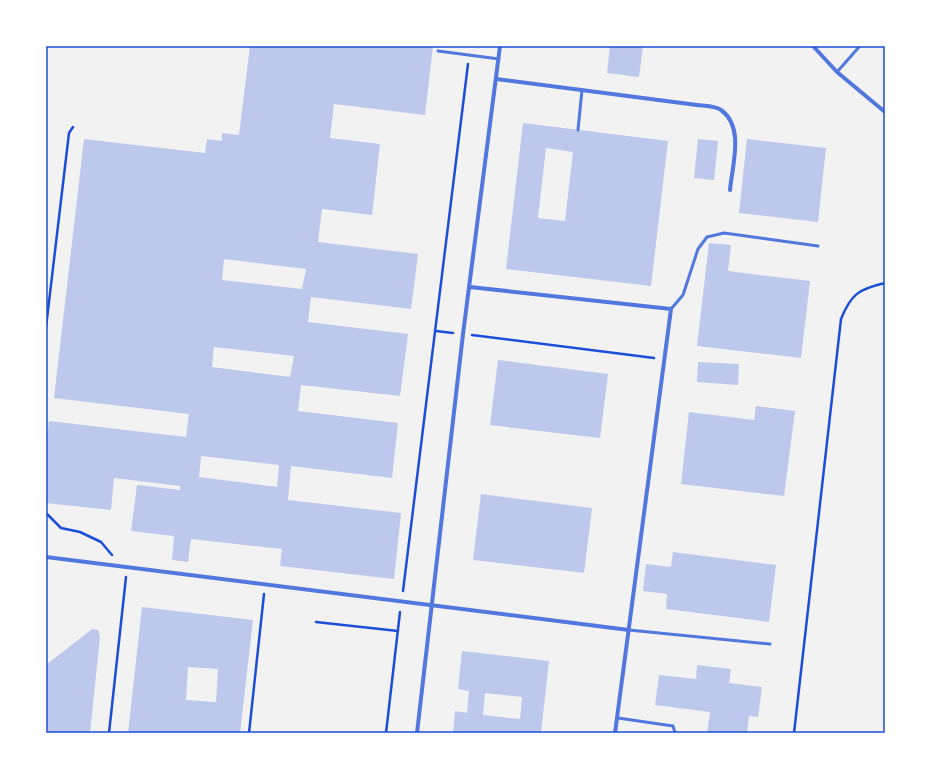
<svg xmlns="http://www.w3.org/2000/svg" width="931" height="779" font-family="Ubuntu,sans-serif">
	<rect width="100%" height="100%" fill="#f2f2f2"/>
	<!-- building -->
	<g fill="#bdc9ec" fill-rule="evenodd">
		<path d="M 250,46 L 433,46 L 425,115 L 334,104 L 330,138 L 380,144 L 372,215 L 322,209 L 318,242 L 418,254 L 411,309 L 311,297 L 308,322 L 408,334 L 400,396 L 301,385 L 298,411 L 398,423 L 392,478 L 291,466 L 288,500 L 401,513 L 394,579 L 280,566 L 282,549 L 191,539 L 188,562 L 172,560 L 174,536 L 131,531 L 137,485 L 180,490 L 180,486 L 114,478 L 111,510 L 46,503 L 46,448 L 49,421 L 186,437 L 189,414 L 54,398 L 84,139 L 205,153 L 207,139 L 222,141 L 222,133 L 239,135 ZM 224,259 L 306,269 L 302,289 L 222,280 ZM 214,347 L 294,356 L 290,377 L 212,367 ZM 201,456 L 279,465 L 277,487 L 199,477 Z"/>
		<path d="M 610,46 L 643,46 L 639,77 L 607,73 Z"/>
		<path d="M 523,123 L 668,141 L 651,286 L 506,269 ZM 546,148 L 573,152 L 565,221 L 538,218 Z"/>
		<path d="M 698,139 L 718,141 L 714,180 L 694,178 Z"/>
		<path d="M 747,139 L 826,148 L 818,222 L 739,213 Z"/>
		<path d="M 709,243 L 731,245 L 728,271 L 810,281 L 801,358 L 697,346 Z"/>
		<path d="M 498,360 L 608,374 L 600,438 L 490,425 Z"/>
		<path d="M 698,362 L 739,364 L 738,385 L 697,382 Z"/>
		<path d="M 756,406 L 795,411 L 784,496 L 681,484 L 689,412 L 754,420 Z"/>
		<path d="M 481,494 L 592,508 L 584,573 L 473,560 Z"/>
		<path d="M 673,552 L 776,565 L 769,622 L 666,609 L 667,594 L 643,591 L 646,564 L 671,567 Z"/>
		<path d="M 142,607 L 253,620 L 240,733 L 128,733 ZM 188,667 L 218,669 L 216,702 L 186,700 Z"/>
		<path d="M 92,629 L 98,630 L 100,637 L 90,733 L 46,733 L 46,665 Z"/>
		<path d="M 462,651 L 549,661 L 541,733 L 453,733 L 455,711 L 467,713 L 469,691 L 458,689 ZM 485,693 L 522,697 L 520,719 L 483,715 Z"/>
		<path d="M 697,665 L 731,669 L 729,683 L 762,687 L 758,717 L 749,716 L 747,733 L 707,733 L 710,712 L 655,705 L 659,675 L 696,679 Z"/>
	</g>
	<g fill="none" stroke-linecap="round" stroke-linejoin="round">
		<!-- path -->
		<g stroke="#1d4ed8" stroke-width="2.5">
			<path d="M 46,327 L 69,133 L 73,127"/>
			<path d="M 436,331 L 453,333"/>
			<path d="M 472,335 L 654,358"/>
			<path d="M 46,513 L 61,528 L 80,532 L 101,542 L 112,555"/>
			<path d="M 403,591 L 468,64"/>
			<path d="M 316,622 L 398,631"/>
			<path d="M 109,733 L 126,577"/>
			<path d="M 249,733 L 264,594"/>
			<path d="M 386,733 L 400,612"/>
			<path d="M 794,733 L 841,319 C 851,294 859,289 885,283"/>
		</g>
		<!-- service -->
		<g stroke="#5277de" stroke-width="3">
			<path d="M 438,51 L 499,59"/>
			<path d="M 837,72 L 859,47"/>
			<path d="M 578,130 L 582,90"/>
			<path d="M 671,309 L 683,295 L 698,249 L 707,237 L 724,233 L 818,246"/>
			<path d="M 629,630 L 770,644"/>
			<path d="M 618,718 L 673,726 L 675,733"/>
		</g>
		<!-- minor -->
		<g stroke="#5277de" stroke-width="4">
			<path d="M 813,46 L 837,72 L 885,112"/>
			<path d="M 496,79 L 697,105 C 704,106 716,106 721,110 C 745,127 732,166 730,190"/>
			<path d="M 470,287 L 671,309 L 615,733"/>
			<path d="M 46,557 L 629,630"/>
			<path d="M 417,733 L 463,334 L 500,46"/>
		</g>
	</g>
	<!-- border -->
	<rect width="931" height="779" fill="none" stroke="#ffffff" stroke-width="94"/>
	<rect x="47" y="47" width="837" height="685" fill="none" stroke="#1d4ed8" stroke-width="1.5"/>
</svg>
